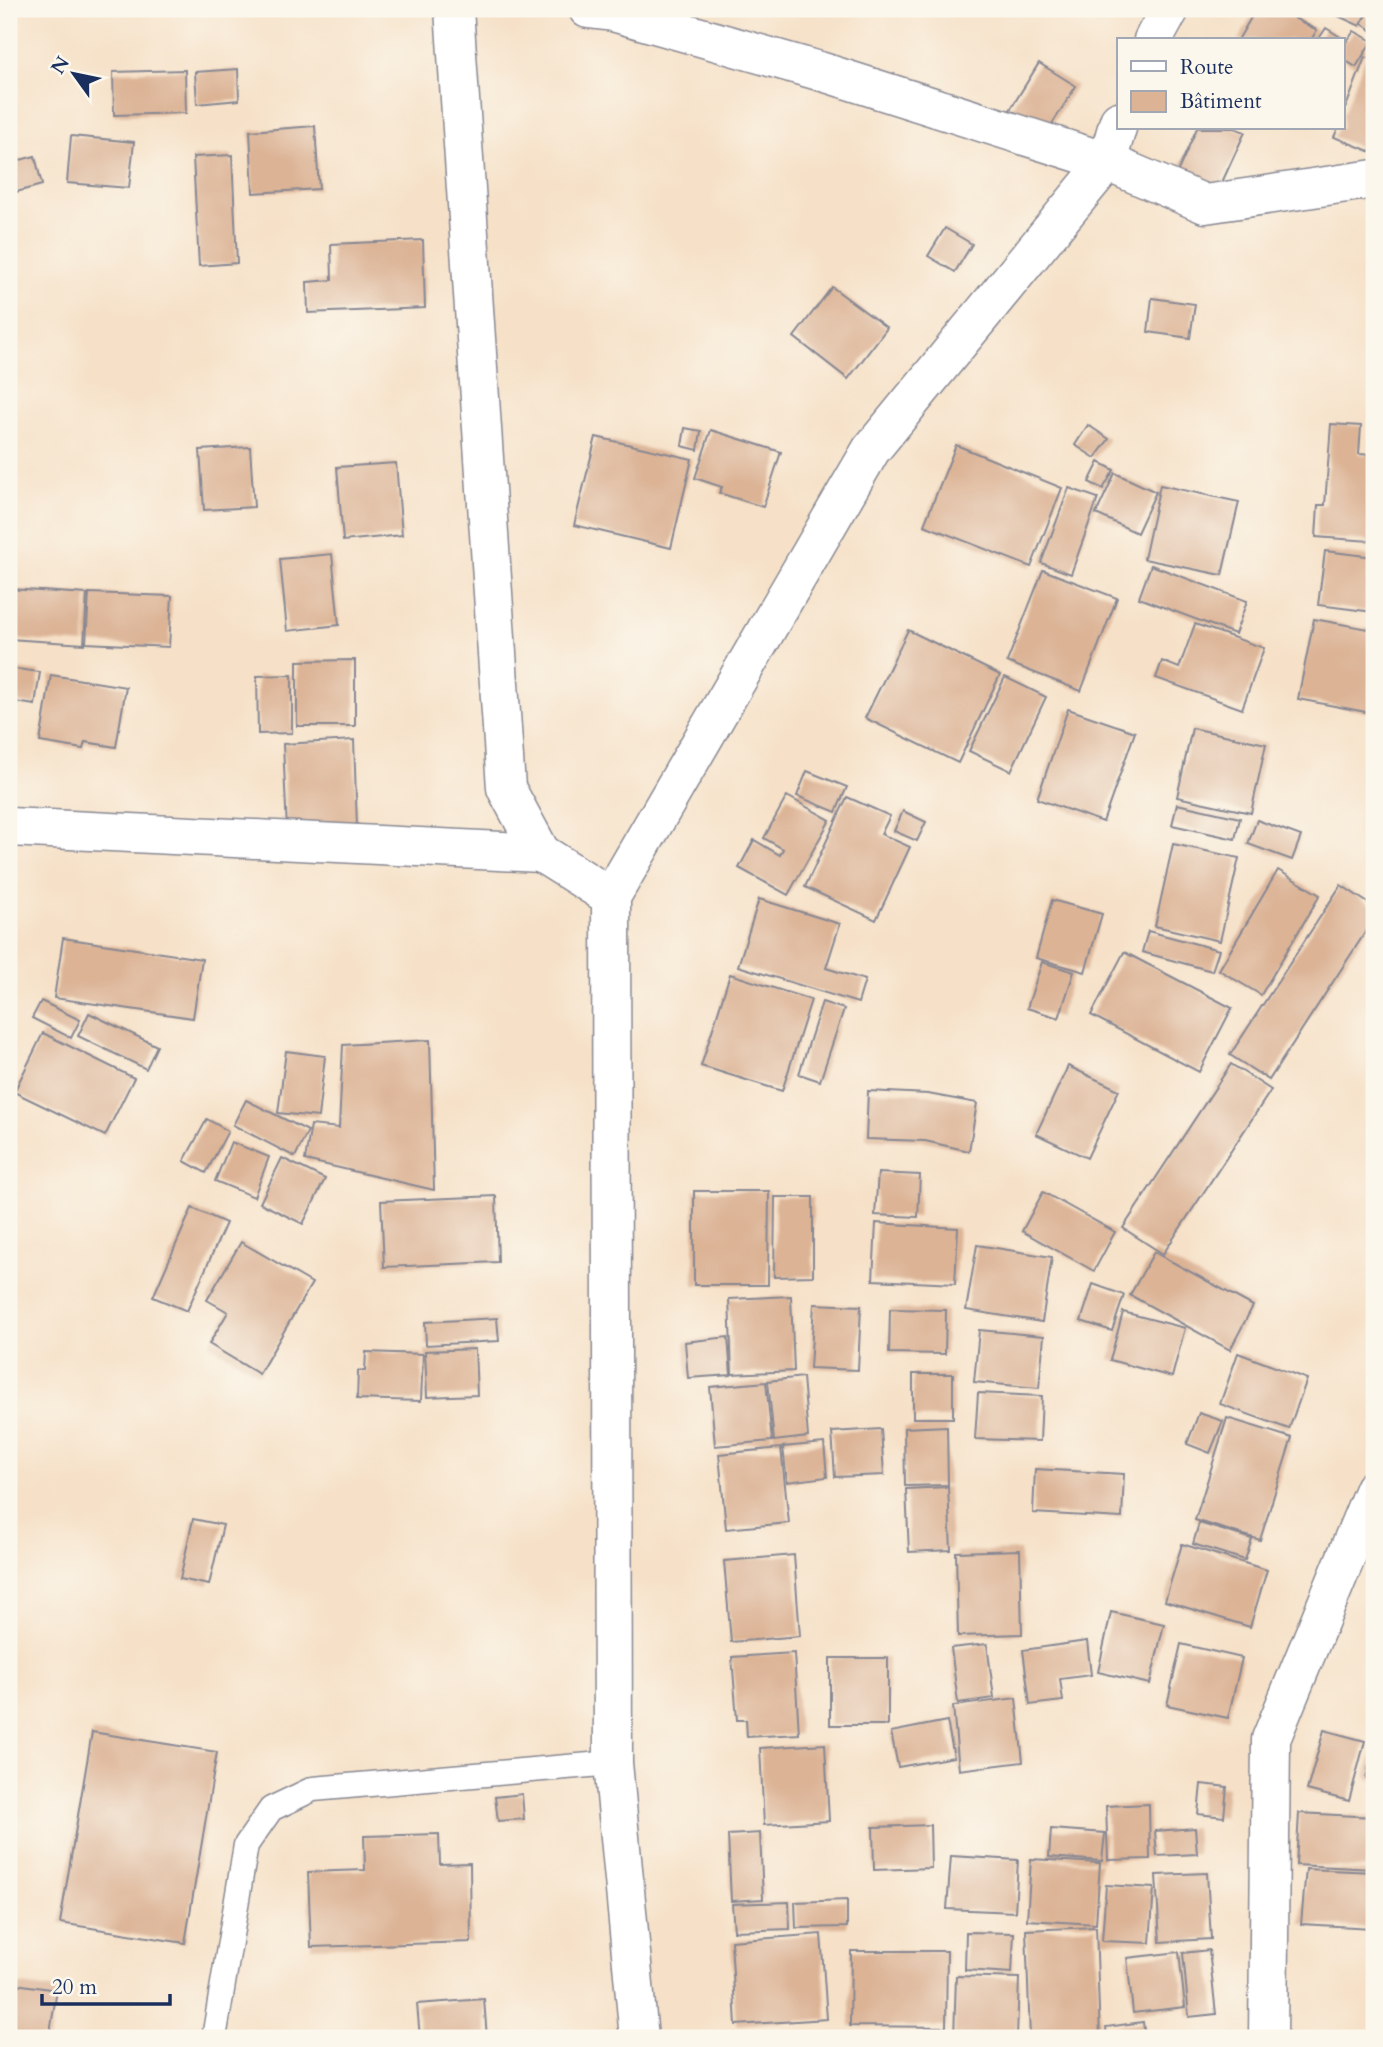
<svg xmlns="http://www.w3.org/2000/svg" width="1383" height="2047" font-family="Cardo,serif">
	<rect width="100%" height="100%" fill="#fbf7ec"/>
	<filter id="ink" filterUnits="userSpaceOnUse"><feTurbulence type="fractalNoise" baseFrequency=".0143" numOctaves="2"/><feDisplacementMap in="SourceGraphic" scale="14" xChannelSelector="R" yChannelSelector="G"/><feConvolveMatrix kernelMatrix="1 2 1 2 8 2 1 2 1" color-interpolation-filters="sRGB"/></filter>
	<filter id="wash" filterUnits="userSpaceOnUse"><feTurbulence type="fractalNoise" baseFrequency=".00686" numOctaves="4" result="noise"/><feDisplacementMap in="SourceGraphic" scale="28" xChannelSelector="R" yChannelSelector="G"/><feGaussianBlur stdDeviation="1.57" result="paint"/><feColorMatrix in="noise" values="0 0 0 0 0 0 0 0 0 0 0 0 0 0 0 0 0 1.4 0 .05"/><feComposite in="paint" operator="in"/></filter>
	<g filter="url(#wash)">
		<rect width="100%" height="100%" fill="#f6e1c8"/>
		<g id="blocks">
			<!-- building -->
			<g fill="#dcb395">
				<path d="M 1256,9 L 1277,9 L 1317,30 L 1311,40 L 1238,40 Z"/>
				<path d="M 1323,9 L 1368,9 L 1360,26 Z"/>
				<path d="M 1371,9 L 1374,9 L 1374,32 L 1361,23 Z"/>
				<path d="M 1326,28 L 1347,41 L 1354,31 L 1372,41 L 1356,67 L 1343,59 L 1343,40 L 1318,40 Z"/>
				<path d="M 1365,57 L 1374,60 L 1374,153 L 1334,137 L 1338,128 L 1343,128 L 1343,115 Z"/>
				<path d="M 1039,63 L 1076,86 L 1033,154 L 997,131 Z"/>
				<path d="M 238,69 L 239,100 L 197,104 L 195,72 Z"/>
				<path d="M 185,70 L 186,113 L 114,115 L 113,72 Z"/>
				<path d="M 315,126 L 319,189 L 253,193 L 250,131 Z"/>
				<path d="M 1197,128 L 1234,128 L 1245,132 L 1213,202 L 1172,184 Z"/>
				<path d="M 71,136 L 134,142 L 129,188 L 67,183 Z"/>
				<path d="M 232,155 L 237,263 L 199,266 L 193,157 Z"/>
				<path d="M 35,156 L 42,185 L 9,194 L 9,163 Z"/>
				<path d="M 945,228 L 972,244 L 955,272 L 928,256 Z"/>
				<path d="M 423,240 L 425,308 L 308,313 L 307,282 L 332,280 L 331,244 Z"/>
				<path d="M 832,287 L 887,328 L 848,379 L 794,337 Z"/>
				<path d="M 1152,298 L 1195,304 L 1190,338 L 1148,332 Z"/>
				<path d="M 1331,424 L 1361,426 L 1359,454 L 1374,455 L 1370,541 L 1316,537 L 1318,505 L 1325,505 Z"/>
				<path d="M 1088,425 L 1109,439 L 1095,458 L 1075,445 Z"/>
				<path d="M 685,428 L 701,431 L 698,450 L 682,446 Z"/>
				<path d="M 711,430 L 781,452 L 763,507 L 719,493 L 722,487 L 695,478 Z"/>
				<path d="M 596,437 L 692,459 L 671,548 L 574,525 Z"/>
				<path d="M 956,445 L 1062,488 L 1031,567 L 924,525 Z"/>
				<path d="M 250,447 L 254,507 L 204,510 L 200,450 Z"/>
				<path d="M 1099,462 L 1114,470 L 1103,489 L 1089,482 Z"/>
				<path d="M 396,463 L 402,535 L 343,541 L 337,467 Z"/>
				<path d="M 1115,473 L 1156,492 L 1137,533 L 1096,514 Z"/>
				<path d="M 1160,485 L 1239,502 L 1222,575 L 1144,559 Z"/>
				<path d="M 1069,488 L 1098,498 L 1071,574 L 1041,563 Z"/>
				<path d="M 1325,551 L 1374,557 L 1374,612 L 1318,605 Z"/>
				<path d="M 332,554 L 339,625 L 287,631 L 280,559 Z"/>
				<path d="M 1151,565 L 1247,601 L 1235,634 L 1139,598 Z"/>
				<path d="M 1043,570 L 1117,598 L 1081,691 L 1007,662 Z"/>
				<path d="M 9,589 L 87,594 L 84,644 L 9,639 Z"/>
				<path d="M 89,593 L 172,596 L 169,647 L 86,643 Z"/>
				<path d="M 1314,619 L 1374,630 L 1374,695 L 1371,713 L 1298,699 Z"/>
				<path d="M 1195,624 L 1264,648 L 1242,709 L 1156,678 L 1162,661 L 1179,668 Z"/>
				<path d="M 908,630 L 1000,675 L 958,763 L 865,718 Z"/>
				<path d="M 355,660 L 355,726 L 297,726 L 297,661 Z"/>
				<path d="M 9,668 L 40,672 L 35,705 L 9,701 Z"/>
				<path d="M 51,675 L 126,687 L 116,747 L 85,742 L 83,749 L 40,742 Z"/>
				<path d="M 292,675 L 292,733 L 258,734 L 257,676 Z"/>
				<path d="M 1005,677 L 1046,697 L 1011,771 L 969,751 Z"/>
				<path d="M 1068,709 L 1135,732 L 1103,822 L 1037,799 Z"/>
				<path d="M 1192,728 L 1266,744 L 1251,813 L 1177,797 Z"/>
				<path d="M 354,740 L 357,827 L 287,831 L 283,744 Z"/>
				<path d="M 807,771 L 847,787 L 836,812 L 797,796 Z"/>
				<path d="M 787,796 L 830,820 L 788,895 L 739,868 L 754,840 L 780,855 L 783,849 L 764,838 Z"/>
				<path d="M 847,797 L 890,816 L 881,834 L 910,847 L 876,920 L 805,887 Z"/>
				<path d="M 1177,804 L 1240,818 L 1235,839 L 1172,825 Z"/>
				<path d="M 903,811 L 926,822 L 917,841 L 894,831 Z"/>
				<path d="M 1257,820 L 1301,836 L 1292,860 L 1248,844 Z"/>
				<path d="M 1173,844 L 1239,858 L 1220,941 L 1155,926 Z"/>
				<path d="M 1278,870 L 1320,895 L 1261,995 L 1219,970 Z"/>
				<path d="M 1341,885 L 1374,907 L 1374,919 L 1269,1080 L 1230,1055 Z"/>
				<path d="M 759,899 L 840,924 L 826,968 L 865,980 L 858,1003 L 738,966 Z"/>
				<path d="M 1052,900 L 1102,914 L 1085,972 L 1036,958 Z"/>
				<path d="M 1148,931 L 1219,950 L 1212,971 L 1142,952 Z"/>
				<path d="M 63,938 L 202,959 L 193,1018 L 54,998 Z"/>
				<path d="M 1124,952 L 1232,1008 L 1199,1072 L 1091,1015 Z"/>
				<path d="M 1042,962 L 1074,972 L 1059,1018 L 1027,1008 Z"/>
				<path d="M 730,974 L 811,1000 L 782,1091 L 701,1066 Z"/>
				<path d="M 41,1001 L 80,1020 L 71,1038 L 32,1018 Z"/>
				<path d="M 822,1002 L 844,1009 L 820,1081 L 799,1074 Z"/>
				<path d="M 89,1013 L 157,1046 L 146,1069 L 78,1036 Z"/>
				<path d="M 43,1033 L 134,1078 L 105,1136 L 14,1092 Z"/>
				<path d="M 430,1040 L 434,1190 L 305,1160 L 311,1125 L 339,1128 L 343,1045 Z"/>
				<path d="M 286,1051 L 325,1056 L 318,1117 L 278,1113 Z"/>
				<path d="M 1231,1064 L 1271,1090 L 1163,1254 L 1123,1228 Z"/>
				<path d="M 1068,1066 L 1119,1090 L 1087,1158 L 1036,1134 Z"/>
				<path d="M 868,1091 L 928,1094 L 977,1103 L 969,1151 L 925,1141 L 866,1139 Z"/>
				<path d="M 246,1100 L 308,1131 L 295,1157 L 233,1125 Z"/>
				<path d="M 207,1119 L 228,1131 L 206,1173 L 184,1161 Z"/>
				<path d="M 231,1142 L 269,1157 L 254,1197 L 215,1181 Z"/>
				<path d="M 282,1158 L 325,1179 L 303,1224 L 260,1203 Z"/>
				<path d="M 878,1173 L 920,1175 L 918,1217 L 875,1215 Z"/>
				<path d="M 694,1191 L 769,1191 L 768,1285 L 694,1285 Z"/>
				<path d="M 1043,1192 L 1115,1232 L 1094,1271 L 1022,1231 Z"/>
				<path d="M 496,1196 L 498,1262 L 384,1267 L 381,1201 Z"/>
				<path d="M 775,1197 L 813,1197 L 813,1276 L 774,1277 Z"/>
				<path d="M 192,1208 L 226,1223 L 187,1311 L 153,1297 Z"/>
				<path d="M 876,1223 L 958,1228 L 955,1284 L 873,1280 Z"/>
				<path d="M 241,1242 L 312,1283 L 259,1374 L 209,1344 L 228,1312 L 207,1300 Z"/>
				<path d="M 977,1245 L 1052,1257 L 1042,1322 L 966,1310 Z"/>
				<path d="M 1154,1252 L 1253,1306 L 1230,1350 L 1130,1295 Z"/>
				<path d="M 1093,1284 L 1124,1295 L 1112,1331 L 1081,1321 Z"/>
				<path d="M 791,1296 L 794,1371 L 732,1374 L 729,1299 Z"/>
				<path d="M 814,1304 L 861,1306 L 858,1370 L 810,1368 Z"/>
				<path d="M 890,1309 L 946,1310 L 945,1354 L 889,1353 Z"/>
				<path d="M 1123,1312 L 1185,1328 L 1172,1377 L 1110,1360 Z"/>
				<path d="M 497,1318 L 499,1341 L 426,1345 L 425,1322 Z"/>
				<path d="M 979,1330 L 1044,1336 L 1039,1388 L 974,1382 Z"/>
				<path d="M 728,1337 L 731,1375 L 688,1378 L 685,1342 Z"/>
				<path d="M 475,1349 L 477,1395 L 427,1397 L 425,1351 Z"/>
				<path d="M 366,1352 L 423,1354 L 421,1401 L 357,1399 L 358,1371 L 365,1371 Z"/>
				<path d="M 1238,1353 L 1307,1379 L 1289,1429 L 1220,1404 Z"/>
				<rect x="913" y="1374" width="40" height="44"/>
				<path d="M 803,1377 L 808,1437 L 774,1441 L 768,1381 Z"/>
				<path d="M 766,1382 L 772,1441 L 715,1446 L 710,1387 Z"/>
				<path d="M 978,1393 L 1042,1396 L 1040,1441 L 975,1439 Z"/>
				<path d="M 1199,1413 L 1223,1421 L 1210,1453 L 1187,1444 Z"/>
				<path d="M 1227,1418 L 1292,1438 L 1260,1540 L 1195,1520 Z"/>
				<path d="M 947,1426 L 948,1485 L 905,1486 L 904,1428 Z"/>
				<path d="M 881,1429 L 884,1475 L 835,1477 L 832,1432 Z"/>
				<path d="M 824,1443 L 827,1477 L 787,1482 L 783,1447 Z"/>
				<path d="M 781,1448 L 789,1523 L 726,1529 L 719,1454 Z"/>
				<path d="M 1035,1469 L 1124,1474 L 1122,1518 L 1033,1513 Z"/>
				<path d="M 948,1487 L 951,1550 L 909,1552 L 906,1489 Z"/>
				<path d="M 193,1519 L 223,1525 L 209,1585 L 180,1579 Z"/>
				<path d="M 1199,1523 L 1252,1539 L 1245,1560 L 1193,1544 Z"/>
				<path d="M 1182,1544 L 1267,1570 L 1250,1627 L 1165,1601 Z"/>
				<path d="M 1020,1550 L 1022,1634 L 958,1636 L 956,1552 Z"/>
				<path d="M 794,1555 L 800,1636 L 731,1642 L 724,1561 Z"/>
				<path d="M 1111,1612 L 1164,1624 L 1150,1684 L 1098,1672 Z"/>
				<path d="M 1087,1641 L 1091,1675 L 1060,1679 L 1063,1701 L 1030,1705 L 1023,1650 Z"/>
				<path d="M 987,1644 L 994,1698 L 958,1703 L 951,1648 Z"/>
				<path d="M 1181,1644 L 1242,1658 L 1228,1718 L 1167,1705 Z"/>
				<path d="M 794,1653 L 799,1734 L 747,1737 L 746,1720 L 737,1720 L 732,1657 Z"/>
				<rect x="830" y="1658" width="58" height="67"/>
				<path d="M 1016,1698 L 1023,1762 L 959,1770 L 953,1706 Z"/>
				<path d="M 947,1721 L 954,1757 L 898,1767 L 891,1732 Z"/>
				<path d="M 1324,1730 L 1365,1741 L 1349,1801 L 1307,1790 Z"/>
				<path d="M 92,1732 L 217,1752 L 185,1943 L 60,1923 Z"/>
				<path d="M 825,1744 L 829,1821 L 764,1825 L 760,1748 Z"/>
				<path d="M 1373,1749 L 1374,1749 L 1374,1781 L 1366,1778 Z"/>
				<path d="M 1201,1784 L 1227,1787 L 1224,1817 L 1198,1814 Z"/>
				<path d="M 522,1794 L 524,1819 L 498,1821 L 495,1797 Z"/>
				<path d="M 1149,1804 L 1150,1859 L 1108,1860 L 1106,1806 Z"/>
				<path d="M 1299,1813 L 1374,1817 L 1374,1869 L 1296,1865 Z"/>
				<path d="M 930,1825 L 931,1868 L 874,1870 L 873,1827 Z"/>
				<path d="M 1195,1828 L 1197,1854 L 1157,1856 L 1155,1831 Z"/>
				<path d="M 1051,1829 L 1105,1833 L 1102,1861 L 1049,1857 Z"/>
				<path d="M 760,1833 L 763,1899 L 731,1901 L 728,1835 Z"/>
				<path d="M 439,1834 L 440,1864 L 470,1863 L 471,1942 L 311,1947 L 308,1872 L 365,1870 L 364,1836 Z"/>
				<path d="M 951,1856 L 1018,1860 L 1015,1912 L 947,1909 Z"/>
				<path d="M 1031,1859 L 1100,1863 L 1096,1924 L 1027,1920 Z"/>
				<path d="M 1306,1869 L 1374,1872 L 1372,1928 L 1301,1924 Z"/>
				<path d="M 1207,1873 L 1211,1939 L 1160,1942 L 1156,1875 Z"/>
				<path d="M 1106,1885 L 1154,1888 L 1150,1943 L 1102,1941 Z"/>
				<path d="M 847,1900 L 847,1927 L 796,1928 L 795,1902 Z"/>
				<path d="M 789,1902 L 790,1929 L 734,1931 L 732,1904 Z"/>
				<path d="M 1096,1927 L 1100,2038 L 1030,2038 L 1026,1930 Z"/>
				<path d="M 966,1932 L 1014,1933 L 1012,1973 L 965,1970 Z"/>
				<path d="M 821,1934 L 827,2019 L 736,2025 L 731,1941 Z"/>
				<path d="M 1209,1950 L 1216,2014 L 1189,2017 L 1183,1953 Z"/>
				<path d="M 851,1951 L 947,1951 L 946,2027 L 850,2026 Z"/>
				<path d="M 1179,1952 L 1185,2007 L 1133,2013 L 1127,1958 Z"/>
				<path d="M 956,1976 L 1019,1978 L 1017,2038 L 954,2038 Z"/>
				<path d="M 9,1983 L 57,1990 L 49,2038 L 9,2038 Z"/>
				<path d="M 484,1999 L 487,2038 L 420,2038 L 417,2004 Z"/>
				<path d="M 1143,2022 L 1145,2038 L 1107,2038 L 1106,2027 Z"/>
			</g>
		</g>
	</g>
	<g filter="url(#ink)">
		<use href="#blocks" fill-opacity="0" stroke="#888893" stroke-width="2"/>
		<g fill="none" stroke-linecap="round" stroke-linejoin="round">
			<defs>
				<path id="service" d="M 214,2038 L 246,1845 L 271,1809 L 313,1789 L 613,1763"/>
				<g id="minor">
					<path d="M 588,9 L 613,12 L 826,73 L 1107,162 L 1205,204 L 1374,179"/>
					<path d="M 9,827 L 541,853"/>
					<path d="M 1268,2038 L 1271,1739 L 1374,1489"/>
				</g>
				<path id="tertiary" d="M 454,9 L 506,788 L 541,853 L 611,897"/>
				<g id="primary">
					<path d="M 1153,40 L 1170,9"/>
					<path d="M 639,2038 L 613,1763 L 611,897 L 871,450 L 1107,162 L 1119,121"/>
				</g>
			</defs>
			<!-- service casing -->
			<use href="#service" stroke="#888893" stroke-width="27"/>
			<!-- minor casing -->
			<use href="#minor" stroke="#888893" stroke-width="41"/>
			<!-- tertiary casing -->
			<use href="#tertiary" stroke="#888893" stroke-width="41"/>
			<!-- primary casing -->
			<use href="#primary" stroke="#888893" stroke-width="41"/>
			<!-- service -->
			<use href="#service" stroke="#fff" stroke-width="24"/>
			<!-- minor -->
			<use href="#minor" stroke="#fff" stroke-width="38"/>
			<!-- tertiary -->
			<use href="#tertiary" stroke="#fff" stroke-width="38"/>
			<!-- primary -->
			<use href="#primary" stroke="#fff" stroke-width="38"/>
		</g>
	</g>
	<!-- margin -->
	<rect width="1383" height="2047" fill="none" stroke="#fbf7ec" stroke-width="35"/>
	<!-- legend -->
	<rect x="1117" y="38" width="228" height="91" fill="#fbf7ec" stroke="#a1a7b3" stroke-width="2"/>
	<rect x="1131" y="61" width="35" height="10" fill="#ffffff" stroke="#a1a7b3" stroke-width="2"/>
	<text x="1180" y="74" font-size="21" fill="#1b2f5e">Route</text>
	<rect x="1131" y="91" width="35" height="21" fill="#dcb395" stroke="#a1a7b3" stroke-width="2"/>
	<text x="1180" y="108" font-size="21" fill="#1b2f5e">Bâtiment</text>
	<!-- north arrow -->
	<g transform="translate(74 74) rotate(303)" stroke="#fbf7ec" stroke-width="5" paint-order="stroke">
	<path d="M0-5L12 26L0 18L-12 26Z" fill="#1b2f5e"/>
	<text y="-10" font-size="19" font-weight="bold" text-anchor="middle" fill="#1b2f5e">N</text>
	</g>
	<!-- scale -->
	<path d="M42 1994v10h128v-10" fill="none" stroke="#1b2f5e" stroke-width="3.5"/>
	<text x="52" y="1994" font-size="21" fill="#1b2f5e" stroke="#fbf7ec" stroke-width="5" paint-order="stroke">20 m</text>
</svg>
